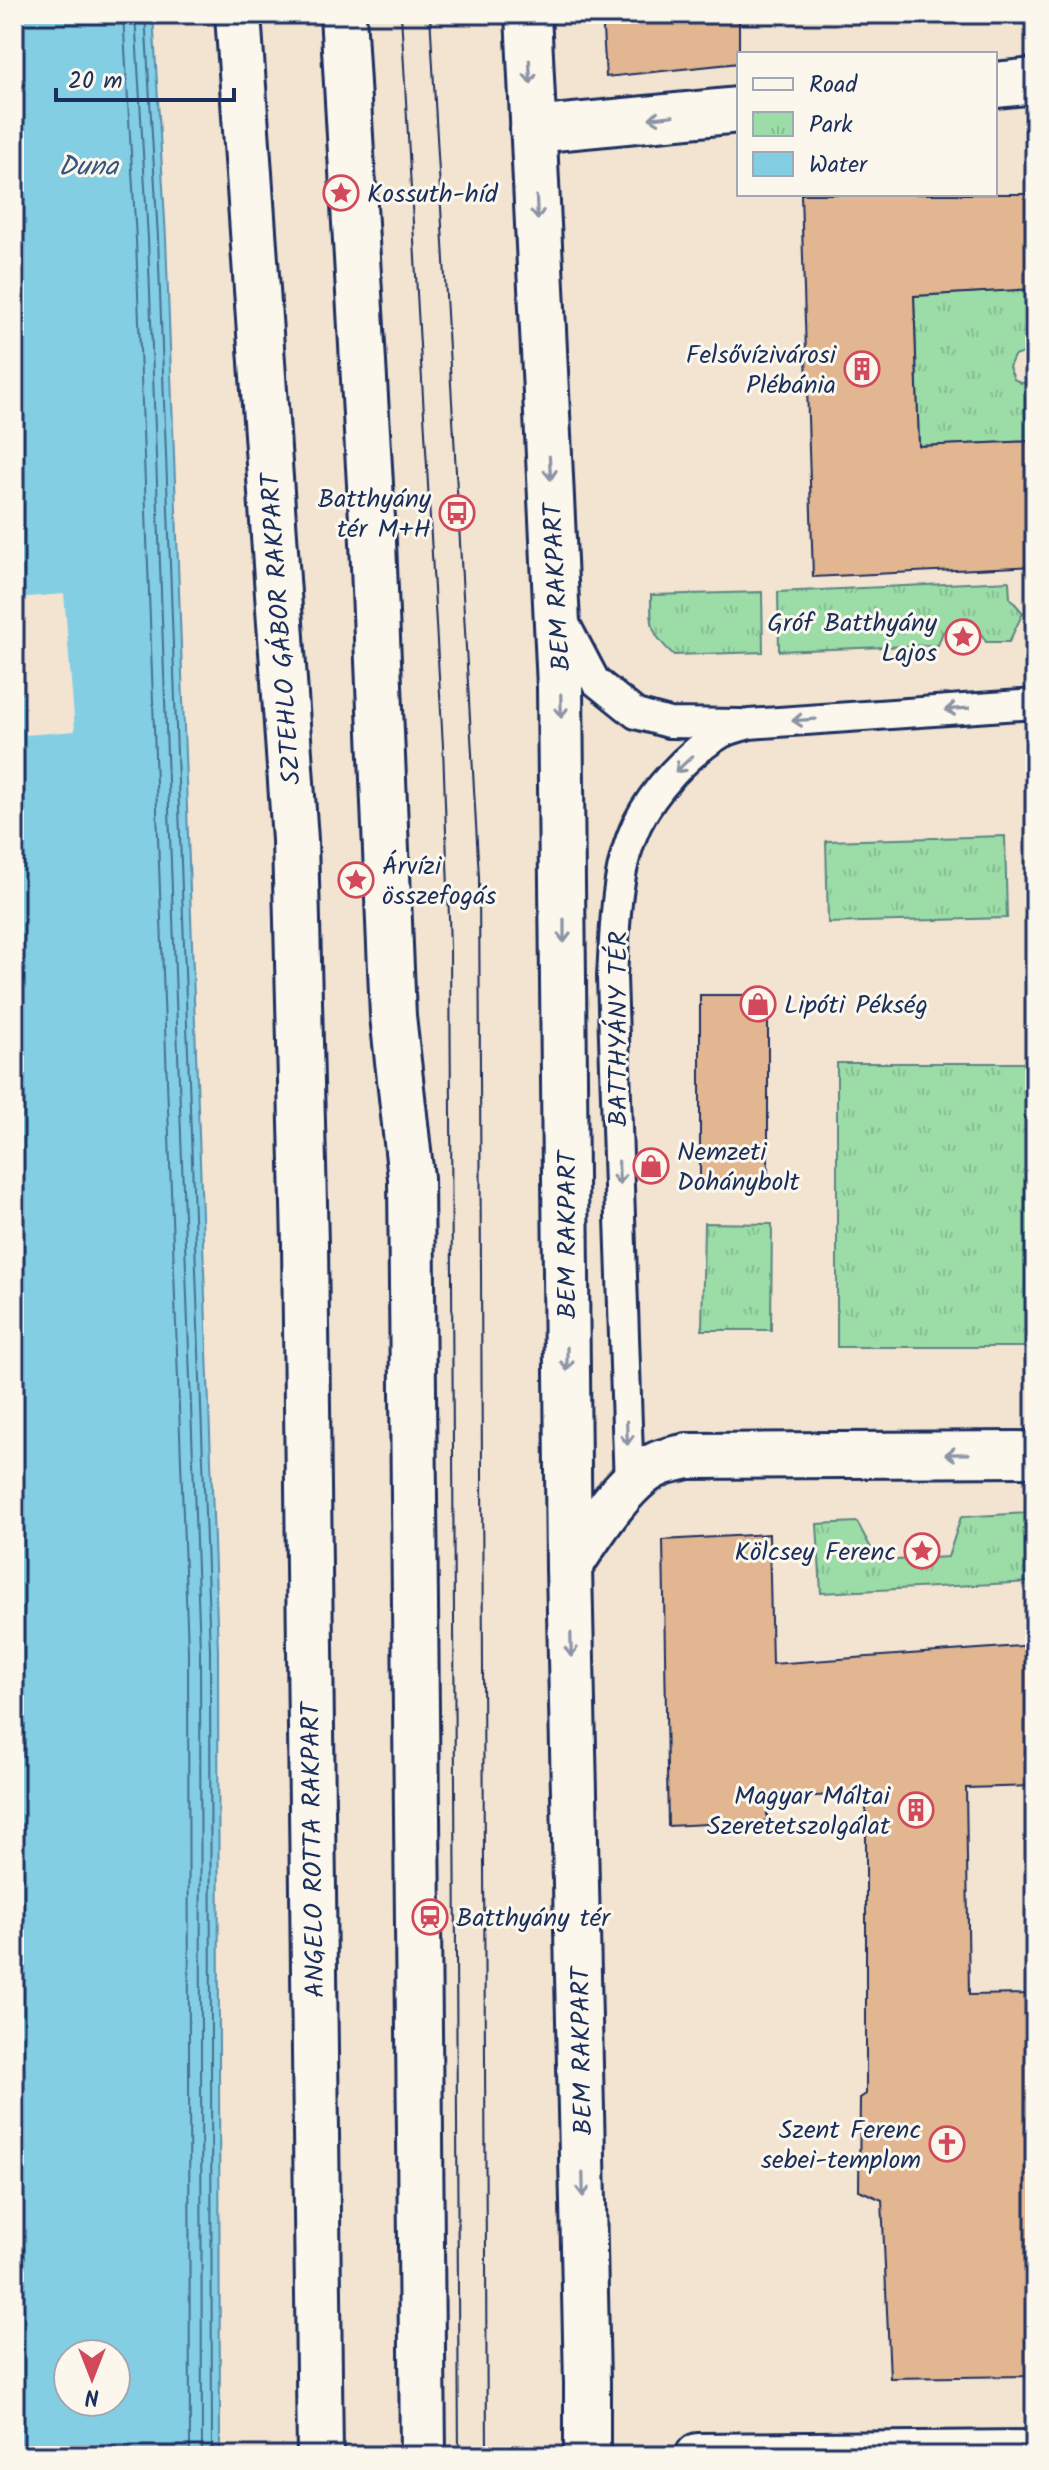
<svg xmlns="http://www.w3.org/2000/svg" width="1049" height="2470" font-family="Kalam,sans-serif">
	<defs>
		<pattern id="park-tufts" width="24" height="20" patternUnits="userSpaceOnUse" patternTransform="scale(2)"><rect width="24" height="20" fill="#9bdca7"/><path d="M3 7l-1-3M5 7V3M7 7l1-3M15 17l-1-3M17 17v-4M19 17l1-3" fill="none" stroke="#85bd92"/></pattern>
	</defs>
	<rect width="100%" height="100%" fill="#f3e4d1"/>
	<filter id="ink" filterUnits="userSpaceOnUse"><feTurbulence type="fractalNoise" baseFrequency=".0125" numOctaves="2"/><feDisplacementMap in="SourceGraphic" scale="16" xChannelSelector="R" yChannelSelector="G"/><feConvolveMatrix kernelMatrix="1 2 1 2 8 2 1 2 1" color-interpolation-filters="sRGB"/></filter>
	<g filter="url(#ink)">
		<!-- park -->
		<g fill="url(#park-tufts)" stroke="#5b8682" stroke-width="2">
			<path d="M 1025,289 L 1030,351 L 1014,356 L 1009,367 L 1014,379 L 1021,383 L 1032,382 L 1035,441 L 919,446 L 914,296 Z"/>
			<path d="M 1009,581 L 1010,598 L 1023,613 L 1009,642 L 986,642 L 977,627 L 957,625 L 943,632 L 938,645 L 779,651 L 778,592 Z"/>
			<path d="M 762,592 L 763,652 L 674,655 C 650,634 651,626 651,595 Z"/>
			<path d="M 1005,836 L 1007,918 L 828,923 L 826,841 Z"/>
			<path d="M 1035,1063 L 1035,1347 L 837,1347 L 837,1063 Z"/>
			<path d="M 704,1223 L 772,1224 L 771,1330 L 702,1330 Z"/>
			<path d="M 1028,1513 L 1032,1582 L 821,1593 L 817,1524 L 857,1522 L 878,1561 L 948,1557 L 961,1517 Z"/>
		</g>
		<!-- water -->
		<path fill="#84cee4" stroke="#5a8eae" stroke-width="2" fill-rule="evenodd" d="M 14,14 L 153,14 L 166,238 L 218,1650 L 220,2456 L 14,2456 ZM 68,2354 L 116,2354 L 116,2402 L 68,2402 Z"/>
		<!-- pier -->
		<path fill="#f3e4d1" d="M 64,594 L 75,731 L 26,735 L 16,598 Z"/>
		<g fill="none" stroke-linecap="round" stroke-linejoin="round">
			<!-- shore -->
			<g stroke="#456f94" stroke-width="2">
				<path d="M 123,14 L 136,240 L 188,1651 L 190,2456"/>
				<path d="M 135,14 L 148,239 L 200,1650 L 202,2456"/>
				<path d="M 145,14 L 158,238 L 210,1650 L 212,2456"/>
			</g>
		</g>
		<!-- building -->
		<g fill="#e1b691" stroke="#1b2f5e" stroke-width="2">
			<path d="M 602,14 L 739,14 L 739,63 L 606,77 Z"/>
			<path d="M 801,194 L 1035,194 L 1035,289 L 914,296 L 919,446 L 1035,441 L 1035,566 L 813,577 Z"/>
			<rect x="700" y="995" width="68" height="184"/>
			<path d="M 769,1534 L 772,1664 L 1035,1645 L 1035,1786 L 966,1788 L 969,1995 L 1035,1994 L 1035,2376 L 890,2378 L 882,2200 L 859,2190 L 860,2098 L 866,2094 L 866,1793 L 767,1799 L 767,1821 L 668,1826 L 663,1540 Z"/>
		</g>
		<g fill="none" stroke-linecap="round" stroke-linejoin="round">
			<defs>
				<g id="lane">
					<path d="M 563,620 L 595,681 L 636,714 L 669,723 L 740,724"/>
					<path d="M 629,1486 L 612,977 C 615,927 615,870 637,824 C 654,790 687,754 720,734 C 729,729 740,727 749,724 L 1035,704"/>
				</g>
				<g id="street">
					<path d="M 343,14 L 372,519 L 393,1016 L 411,1178 L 423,2456"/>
					<path d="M 995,85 L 1035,81"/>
					<path d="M 533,130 L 739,110"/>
					<path d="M 569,1567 C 588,1538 624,1479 656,1465 C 665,1460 677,1459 687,1456 L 1035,1454"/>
					<path d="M 698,2456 L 1035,2453"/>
				</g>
				<g id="secondary">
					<path d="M 238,14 L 295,840 L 305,1244 L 320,2456"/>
					<path d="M 528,14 L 560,687 L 569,1567 L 587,2383 L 587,2456"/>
				</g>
			</defs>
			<!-- lane casing -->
			<use href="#lane" stroke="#1b2f5e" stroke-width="34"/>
			<!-- street casing -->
			<use href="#street" stroke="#1b2f5e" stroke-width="50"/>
			<!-- secondary casing -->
			<use href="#secondary" stroke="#1b2f5e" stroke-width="50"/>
			<!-- lane -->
			<use href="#lane" stroke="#fbf7ec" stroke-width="28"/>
			<!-- street -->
			<use href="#street" stroke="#fbf7ec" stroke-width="44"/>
			<!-- secondary -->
			<use href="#secondary" stroke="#fbf7ec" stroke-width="44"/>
			<!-- tram -->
			<g stroke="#1b2f5e" stroke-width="2">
				<path d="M 401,14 L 443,746 L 450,947 L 459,2456"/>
				<path d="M 430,14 L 479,877 L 487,2456"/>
			</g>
		</g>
		<!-- one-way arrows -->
		<defs><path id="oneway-shaft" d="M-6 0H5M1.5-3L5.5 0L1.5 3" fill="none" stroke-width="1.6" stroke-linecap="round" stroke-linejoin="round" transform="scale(2)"/></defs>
		<g stroke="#8b93a5">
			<use href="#oneway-shaft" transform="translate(530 72) rotate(87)"/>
			<use href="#oneway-shaft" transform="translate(661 117) rotate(174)"/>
			<use href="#oneway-shaft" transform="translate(537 208) rotate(87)"/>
			<use href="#oneway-shaft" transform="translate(550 468) rotate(87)"/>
			<use href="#oneway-shaft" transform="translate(561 706) rotate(89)"/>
			<use href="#oneway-shaft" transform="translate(957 709) rotate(176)"/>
			<use href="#oneway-shaft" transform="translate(804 720) rotate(176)"/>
			<use href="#oneway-shaft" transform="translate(684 764) rotate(136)"/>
			<use href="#oneway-shaft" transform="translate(564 931) rotate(90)"/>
			<use href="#oneway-shaft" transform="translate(619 1173) rotate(88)"/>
			<use href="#oneway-shaft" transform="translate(567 1359) rotate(90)"/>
			<use href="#oneway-shaft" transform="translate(627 1433) rotate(88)"/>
			<use href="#oneway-shaft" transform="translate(957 1454) rotate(179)"/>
			<use href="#oneway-shaft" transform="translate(571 1645) rotate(89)"/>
			<use href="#oneway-shaft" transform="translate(583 2185) rotate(89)"/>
		</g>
	</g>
	<!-- icons -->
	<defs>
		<symbol id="sight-ring" viewBox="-11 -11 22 22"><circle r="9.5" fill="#fbf7ec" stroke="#d1495b" stroke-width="1.5"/><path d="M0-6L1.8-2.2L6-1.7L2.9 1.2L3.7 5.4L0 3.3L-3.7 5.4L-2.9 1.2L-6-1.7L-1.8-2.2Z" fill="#d1495b"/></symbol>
		<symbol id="building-ring" viewBox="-11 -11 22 22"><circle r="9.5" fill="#fbf7ec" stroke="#d1495b" stroke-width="1.5"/><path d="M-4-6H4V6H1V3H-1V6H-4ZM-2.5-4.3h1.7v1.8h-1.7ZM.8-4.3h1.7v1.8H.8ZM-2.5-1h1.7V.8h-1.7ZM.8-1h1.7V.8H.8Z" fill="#d1495b"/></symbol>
		<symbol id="bus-ring" viewBox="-11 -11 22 22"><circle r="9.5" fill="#fbf7ec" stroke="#d1495b" stroke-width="1.5"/><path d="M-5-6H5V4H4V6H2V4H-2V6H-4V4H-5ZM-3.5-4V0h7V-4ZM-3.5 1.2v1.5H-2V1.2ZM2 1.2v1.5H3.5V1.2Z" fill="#d1495b"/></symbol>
		<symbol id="shop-ring" viewBox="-11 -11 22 22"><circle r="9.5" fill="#fbf7ec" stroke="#d1495b" stroke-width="1.5"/><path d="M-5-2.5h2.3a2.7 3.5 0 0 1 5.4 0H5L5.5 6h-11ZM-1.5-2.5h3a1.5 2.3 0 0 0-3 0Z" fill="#d1495b"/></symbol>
		<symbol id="station-ring" viewBox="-11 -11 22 22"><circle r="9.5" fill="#fbf7ec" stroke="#d1495b" stroke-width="1.5"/><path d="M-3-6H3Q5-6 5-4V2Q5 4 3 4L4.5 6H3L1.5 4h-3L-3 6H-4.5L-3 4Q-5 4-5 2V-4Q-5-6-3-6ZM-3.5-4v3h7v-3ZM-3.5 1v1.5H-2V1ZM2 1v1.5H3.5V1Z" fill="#d1495b"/></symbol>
		<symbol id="church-ring" viewBox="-11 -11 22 22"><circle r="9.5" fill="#fbf7ec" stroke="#d1495b" stroke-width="1.5"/><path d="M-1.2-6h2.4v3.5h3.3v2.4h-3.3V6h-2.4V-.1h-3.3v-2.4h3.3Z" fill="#d1495b"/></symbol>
	</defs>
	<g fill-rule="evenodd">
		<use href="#sight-ring" x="321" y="173" width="40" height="40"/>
		<use href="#building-ring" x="842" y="349" width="40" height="40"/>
		<use href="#bus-ring" x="437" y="493" width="40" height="40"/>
		<use href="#sight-ring" x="943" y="617" width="40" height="40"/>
		<use href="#sight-ring" x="336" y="860" width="40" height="40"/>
		<use href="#shop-ring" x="738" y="984" width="40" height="40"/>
		<use href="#shop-ring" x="631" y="1146" width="40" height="40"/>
		<use href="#sight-ring" x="902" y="1531" width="40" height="40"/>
		<use href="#building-ring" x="896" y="1790" width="40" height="40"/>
		<use href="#station-ring" x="410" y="1897" width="40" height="40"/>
		<use href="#church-ring" x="927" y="2124" width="40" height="40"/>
	</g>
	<g text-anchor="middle" stroke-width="6" stroke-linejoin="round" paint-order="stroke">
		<!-- poi labels -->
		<g font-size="26" fill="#1b2f5e" stroke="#fbf7ec" text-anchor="end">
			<text x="367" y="202" text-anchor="start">Kossuth-híd</text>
			<text x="836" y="363">Felsővízivárosi<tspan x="836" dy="30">Plébánia</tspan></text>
			<text x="431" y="507">Batthyány<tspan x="431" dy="30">tér M+H</tspan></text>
			<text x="937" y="631">Gróf Batthyány<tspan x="937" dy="30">Lajos</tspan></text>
			<text x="382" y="874" text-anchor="start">Árvízi<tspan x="382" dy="30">összefogás</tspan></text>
			<text x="784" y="1013" text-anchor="start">Lipóti Pékség</text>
			<text x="677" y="1160" text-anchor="start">Nemzeti<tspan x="677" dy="30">Dohánybolt</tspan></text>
			<text x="896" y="1560">Kölcsey Ferenc</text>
			<text x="890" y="1804">Magyar Máltai<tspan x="890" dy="30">Szeretetszolgálat</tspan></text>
			<text x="456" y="1926" text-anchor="start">Batthyány tér</text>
			<text x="921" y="2138">Szent Ferenc<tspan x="921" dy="30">sebei-templom</tspan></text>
		</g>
		<!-- street labels -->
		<g font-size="26" fill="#1b2f5e" stroke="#fbf7ec">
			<text transform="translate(556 587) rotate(-93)" y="9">BEM RAKPART</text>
			<text transform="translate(280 629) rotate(-94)" y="9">SZTEHLO GÁBOR RAKPART</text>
			<text transform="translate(617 1029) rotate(-90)" y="9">BATTHYÁNY TÉR</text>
			<text transform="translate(566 1235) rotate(-90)" y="9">BEM RAKPART</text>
			<text transform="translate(312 1850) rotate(-91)" y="9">ANGELO ROTTA RAKPART</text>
			<text transform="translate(581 2051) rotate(-91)" y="9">BEM RAKPART</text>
		</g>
		<!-- water labels -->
		<g font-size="28" font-style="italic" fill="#355780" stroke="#fbf7ec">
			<text x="88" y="175">Duna</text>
		</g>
	</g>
	<!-- margin -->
	<rect width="1049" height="2470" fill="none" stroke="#fbf7ec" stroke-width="48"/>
	<rect x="24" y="24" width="1001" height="2422" fill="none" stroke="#1b2f5e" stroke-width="3" filter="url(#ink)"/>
	<!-- legend -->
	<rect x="737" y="52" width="260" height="144" fill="#fbf7ec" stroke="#a1a7b3" stroke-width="2"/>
	<rect x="753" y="78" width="40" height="12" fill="#fbf7ec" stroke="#a1a7b3" stroke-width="2"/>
	<text x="809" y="92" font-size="24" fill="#1b2f5e">Road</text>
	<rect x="753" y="112" width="40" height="24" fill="url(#park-tufts)" stroke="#a1a7b3" stroke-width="2"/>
	<text x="809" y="132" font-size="24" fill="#1b2f5e">Park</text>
	<rect x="753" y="152" width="40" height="24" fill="#84cee4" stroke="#a1a7b3" stroke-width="2"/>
	<text x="809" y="172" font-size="24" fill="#1b2f5e">Water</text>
	<!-- north arrow -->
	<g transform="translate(92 2378) rotate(180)"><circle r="38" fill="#fbf7ec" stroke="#a1a7b3" stroke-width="2"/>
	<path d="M0-6L14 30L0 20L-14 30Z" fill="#d1495b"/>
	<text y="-12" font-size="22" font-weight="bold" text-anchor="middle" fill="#1b2f5e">N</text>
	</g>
	<!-- scale -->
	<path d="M56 88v12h178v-12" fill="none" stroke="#1b2f5e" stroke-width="4"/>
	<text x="68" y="88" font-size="24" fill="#1b2f5e" stroke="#fbf7ec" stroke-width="6" paint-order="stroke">20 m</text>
</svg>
